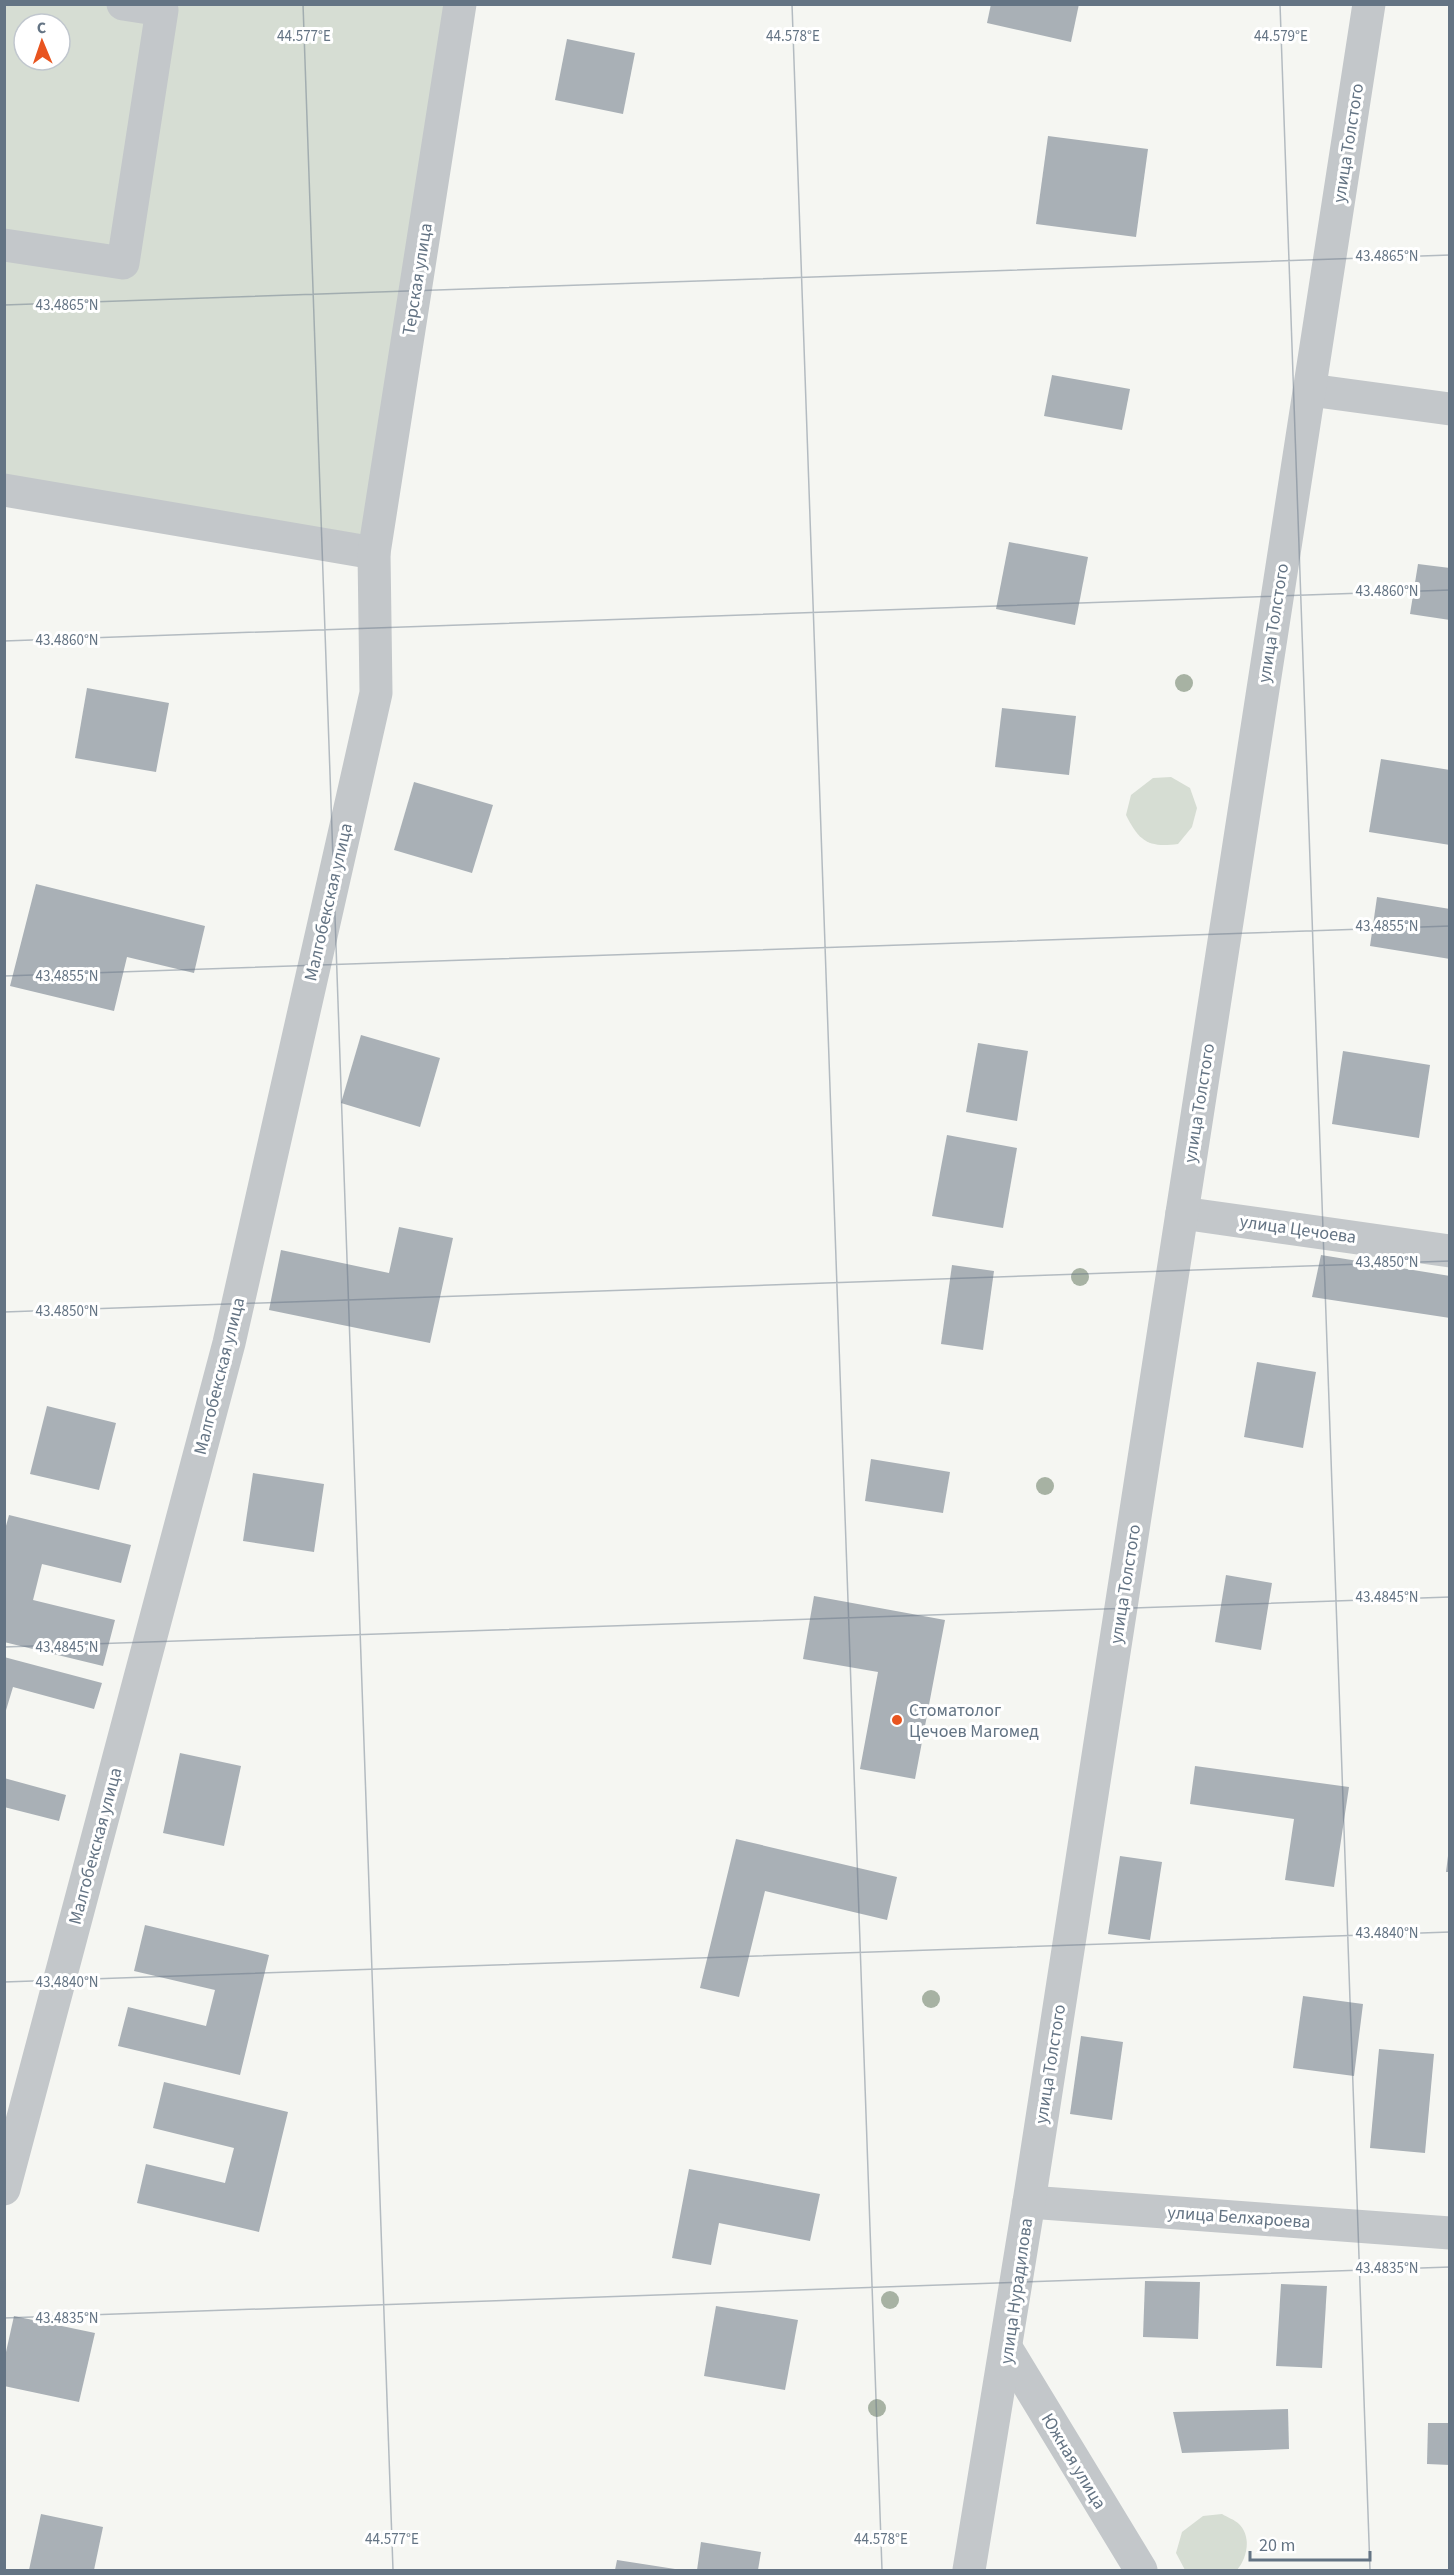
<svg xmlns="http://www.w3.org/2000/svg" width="1454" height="2575" font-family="'Source Sans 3',sans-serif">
	<rect width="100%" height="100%" fill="#f5f6f2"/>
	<!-- green -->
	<g fill="#d6ddd3" fill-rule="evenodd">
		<path d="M 4,5 L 460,5 L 374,553 L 5,490 ZM 24,24 L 60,24 L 60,60 L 24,60 Z"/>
		<path d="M 1171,777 L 1190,788 L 1197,808 L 1192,827 L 1178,844 C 1148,848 1139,841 1126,815 L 1131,795 L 1153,778 Z"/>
		<path d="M 1222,2514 C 1227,2517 1235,2520 1239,2524 C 1252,2537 1247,2558 1237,2570 L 1185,2570 L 1176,2553 L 1182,2532 L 1203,2516 Z"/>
	</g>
	<!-- building -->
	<g fill="#a9b0b6">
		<path d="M 991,4 L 1079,4 L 1071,42 L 987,23 Z"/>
		<path d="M 567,39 L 635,53 L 623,114 L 555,100 Z"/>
		<path d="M 1048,136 L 1148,149 L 1136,237 L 1036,224 Z"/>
		<path d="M 1052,375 L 1130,389 L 1122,430 L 1044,416 Z"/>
		<path d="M 1009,542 L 1088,557 L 1075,625 L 996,609 Z"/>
		<path d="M 1418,564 L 1450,568 L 1450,620 L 1410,614 Z"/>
		<path d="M 87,688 L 169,703 L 156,772 L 75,758 Z"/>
		<path d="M 1002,708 L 1076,716 L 1069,775 L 995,767 Z"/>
		<path d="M 1381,759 L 1450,770 L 1450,845 L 1369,832 Z"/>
		<path d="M 414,782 L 493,805 L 472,873 L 394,850 Z"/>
		<path d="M 36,884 L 205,926 L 194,973 L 127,957 L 114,1011 L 10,986 Z"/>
		<path d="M 1377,897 L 1450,909 L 1450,959 L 1370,946 Z"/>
		<path d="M 361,1035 L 440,1058 L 420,1127 L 341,1103 Z"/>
		<path d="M 978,1043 L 1028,1051 L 1017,1121 L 966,1112 Z"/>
		<path d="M 1343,1051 L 1430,1065 L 1419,1138 L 1332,1124 Z"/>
		<path d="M 947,1135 L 1017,1148 L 1003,1228 L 932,1216 Z"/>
		<path d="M 399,1227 L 453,1238 L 430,1343 L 269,1310 L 281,1250 L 389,1273 Z"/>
		<path d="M 1321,1255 L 1450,1276 L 1450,1318 L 1312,1297 Z"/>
		<path d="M 952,1265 L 994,1271 L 983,1350 L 941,1344 Z"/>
		<path d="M 1257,1362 L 1316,1372 L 1303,1448 L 1244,1437 Z"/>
		<path d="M 47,1406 L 116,1423 L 99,1490 L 30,1474 Z"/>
		<path d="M 871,1459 L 950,1472 L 943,1513 L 865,1501 Z"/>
		<path d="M 253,1473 L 324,1484 L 314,1552 L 243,1541 Z"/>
		<path d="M 9,1515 L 131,1545 L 121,1583 L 42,1564 L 33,1600 L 115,1620 L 103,1666 L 4,1642 L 4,1533 Z"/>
		<path d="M 1226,1575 L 1272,1583 L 1261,1650 L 1215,1642 Z"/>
		<path d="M 814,1596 L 945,1620 L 915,1779 L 860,1769 L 878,1672 L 803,1659 Z"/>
		<path d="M 4,1657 L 102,1683 L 94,1709 L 13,1687 L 4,1717 Z"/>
		<path d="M 180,1753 L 241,1766 L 224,1846 L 163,1833 Z"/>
		<path d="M 1195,1766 L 1349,1787 L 1334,1887 L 1285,1880 L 1294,1819 L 1190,1804 Z"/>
		<path d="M 4,1778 L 66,1795 L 59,1821 L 4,1807 Z"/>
		<path d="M 736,1839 L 897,1877 L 887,1920 L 765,1891 L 739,1997 L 700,1988 Z"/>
		<path d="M 1120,1856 L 1162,1862 L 1150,1940 L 1108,1934 Z"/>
		<path d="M 1448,1856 L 1450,1856 L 1450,1872 L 1446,1872 Z"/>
		<path d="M 145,1925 L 269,1955 L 240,2075 L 118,2046 L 128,2007 L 206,2026 L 215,1990 L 134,1971 Z"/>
		<path d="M 1303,1996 L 1363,2004 L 1354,2076 L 1293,2068 Z"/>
		<path d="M 1081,2036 L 1123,2042 L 1112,2120 L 1070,2114 Z"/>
		<path d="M 1379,2049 L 1434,2054 L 1425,2153 L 1370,2148 Z"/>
		<path d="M 164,2082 L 288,2112 L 259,2232 L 137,2203 L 146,2164 L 225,2183 L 234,2148 L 153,2128 Z"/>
		<path d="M 689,2169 L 820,2194 L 810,2241 L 719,2223 L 711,2265 L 672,2258 Z"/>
		<path d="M 1145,2281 L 1200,2282 L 1198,2339 L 1143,2337 Z"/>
		<path d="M 1281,2284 L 1327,2286 L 1322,2368 L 1276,2366 Z"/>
		<path d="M 716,2306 L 798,2320 L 785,2390 L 704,2376 Z"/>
		<path d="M 14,2316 L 95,2333 L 79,2402 L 4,2386 L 4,2361 Z"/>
		<path d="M 1288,2409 L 1289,2449 L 1182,2453 L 1173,2412 Z"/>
		<path d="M 1428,2423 L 1450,2423 L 1450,2465 L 1427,2464 Z"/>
		<path d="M 41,2514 L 103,2527 L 94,2570 L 29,2570 Z"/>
		<path d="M 701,2542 L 761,2552 L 758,2570 L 697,2570 Z"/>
		<path d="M 617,2560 L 675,2569 L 675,2570 L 615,2570 Z"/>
	</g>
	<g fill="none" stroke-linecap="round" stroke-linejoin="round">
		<!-- minor -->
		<g stroke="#c3c7ca" stroke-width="33">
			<path d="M 4,245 L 123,263 L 162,10 L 123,4"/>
			<path d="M 1310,390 L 1450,409"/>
			<path d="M 4,490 L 374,553"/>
			<path d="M 1182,1213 L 1450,1251"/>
			<path d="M 4,2189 L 229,1343 L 376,693 L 374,553 L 460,4"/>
			<path d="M 1029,2202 L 1450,2233"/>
			<path d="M 1008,2351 L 1141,2570"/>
			<path d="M 969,2570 L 1029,2202 L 1369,4"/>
		</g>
	</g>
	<!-- trees -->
	<g fill="#a7b2a3">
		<circle cx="1184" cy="683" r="9"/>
		<circle cx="1080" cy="1277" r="9"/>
		<circle cx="1045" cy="1486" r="9"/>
		<circle cx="931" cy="1999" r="9"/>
		<circle cx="890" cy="2300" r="9"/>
		<circle cx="877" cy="2408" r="9"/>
	</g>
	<!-- ticks -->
	<path fill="none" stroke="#647484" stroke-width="1.5" stroke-opacity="0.45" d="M 303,4 L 393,2570M 792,4 L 882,2570M 1280,4 L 1370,2570M 4,305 L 1450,255M 4,641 L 1450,590M 4,976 L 1450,926M 4,1312 L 1450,1261M 4,1647 L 1450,1597M 4,1982 L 1450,1932M 4,2318 L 1450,2267"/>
	<!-- markers -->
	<circle fill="#e8541f" stroke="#fff" stroke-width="2" cx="897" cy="1720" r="6"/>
	<g text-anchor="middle" stroke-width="6" stroke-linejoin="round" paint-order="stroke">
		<!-- street labels -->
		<g font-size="18" fill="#647484" stroke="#fff">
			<text transform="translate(1348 143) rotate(-81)" y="6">улица Толстого</text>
			<text transform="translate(417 279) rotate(-81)" y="6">Терская улица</text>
			<text transform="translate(1273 623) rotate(-81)" y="6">улица Толстого</text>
			<text transform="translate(328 902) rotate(-77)" y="6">Малгобекская улица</text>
			<text transform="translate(1199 1103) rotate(-81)" y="6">улица Толстого</text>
			<text transform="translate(1298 1229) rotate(8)" y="6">улица Цечоева</text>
			<text transform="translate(219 1376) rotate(-76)" y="6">Малгобекская улица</text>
			<text transform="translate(1125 1584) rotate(-81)" y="6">улица Толстого</text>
			<text transform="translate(95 1846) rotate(-75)" y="6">Малгобекская улица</text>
			<text transform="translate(1050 2064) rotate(-81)" y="6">улица Толстого</text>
			<text transform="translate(1239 2217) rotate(4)" y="6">улица Белхароева</text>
			<text transform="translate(1016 2291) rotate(-82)" y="6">улица Нурадилова</text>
			<text transform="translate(1074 2461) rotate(59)" y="6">Южная улица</text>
		</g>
		<!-- poi labels -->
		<g font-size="18" fill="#647484" stroke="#fff" text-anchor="start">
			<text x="909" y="1716">Стоматолог<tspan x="909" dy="21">Цечоев Магомед</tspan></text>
		</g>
	</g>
	<g font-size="15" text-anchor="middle" fill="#647484" stroke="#fff" stroke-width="6" stroke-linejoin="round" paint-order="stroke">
		<text x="304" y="41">44.577°E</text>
		<text x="793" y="41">44.578°E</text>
		<text x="1281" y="41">44.579°E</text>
		<text x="1387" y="261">43.4865°N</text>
		<text x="67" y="310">43.4865°N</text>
		<text x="1387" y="596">43.4860°N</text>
		<text x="67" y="645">43.4860°N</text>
		<text x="1387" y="931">43.4855°N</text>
		<text x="67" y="981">43.4855°N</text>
		<text x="1387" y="1267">43.4850°N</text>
		<text x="67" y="1316">43.4850°N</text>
		<text x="1387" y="1602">43.4845°N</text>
		<text x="67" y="1652">43.4845°N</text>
		<text x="1387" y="1938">43.4840°N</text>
		<text x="67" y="1987">43.4840°N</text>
		<text x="1387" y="2273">43.4835°N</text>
		<text x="67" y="2323">43.4835°N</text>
		<text x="392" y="2544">44.577°E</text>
		<text x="881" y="2544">44.578°E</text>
	</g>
	<!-- border -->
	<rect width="1454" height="2575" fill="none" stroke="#647484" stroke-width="12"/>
	<!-- north arrow -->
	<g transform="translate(42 42) rotate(358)"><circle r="28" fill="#ffffff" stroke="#c1c7ce" stroke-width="1.5"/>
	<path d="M0-4.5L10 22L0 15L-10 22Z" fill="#e8541f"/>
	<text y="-9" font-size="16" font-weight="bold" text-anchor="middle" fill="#647484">С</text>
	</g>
	<!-- scale -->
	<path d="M1250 2551v9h120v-9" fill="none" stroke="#647484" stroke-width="3"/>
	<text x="1259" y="2551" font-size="18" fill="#647484" stroke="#ffffff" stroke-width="4.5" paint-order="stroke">20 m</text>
</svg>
